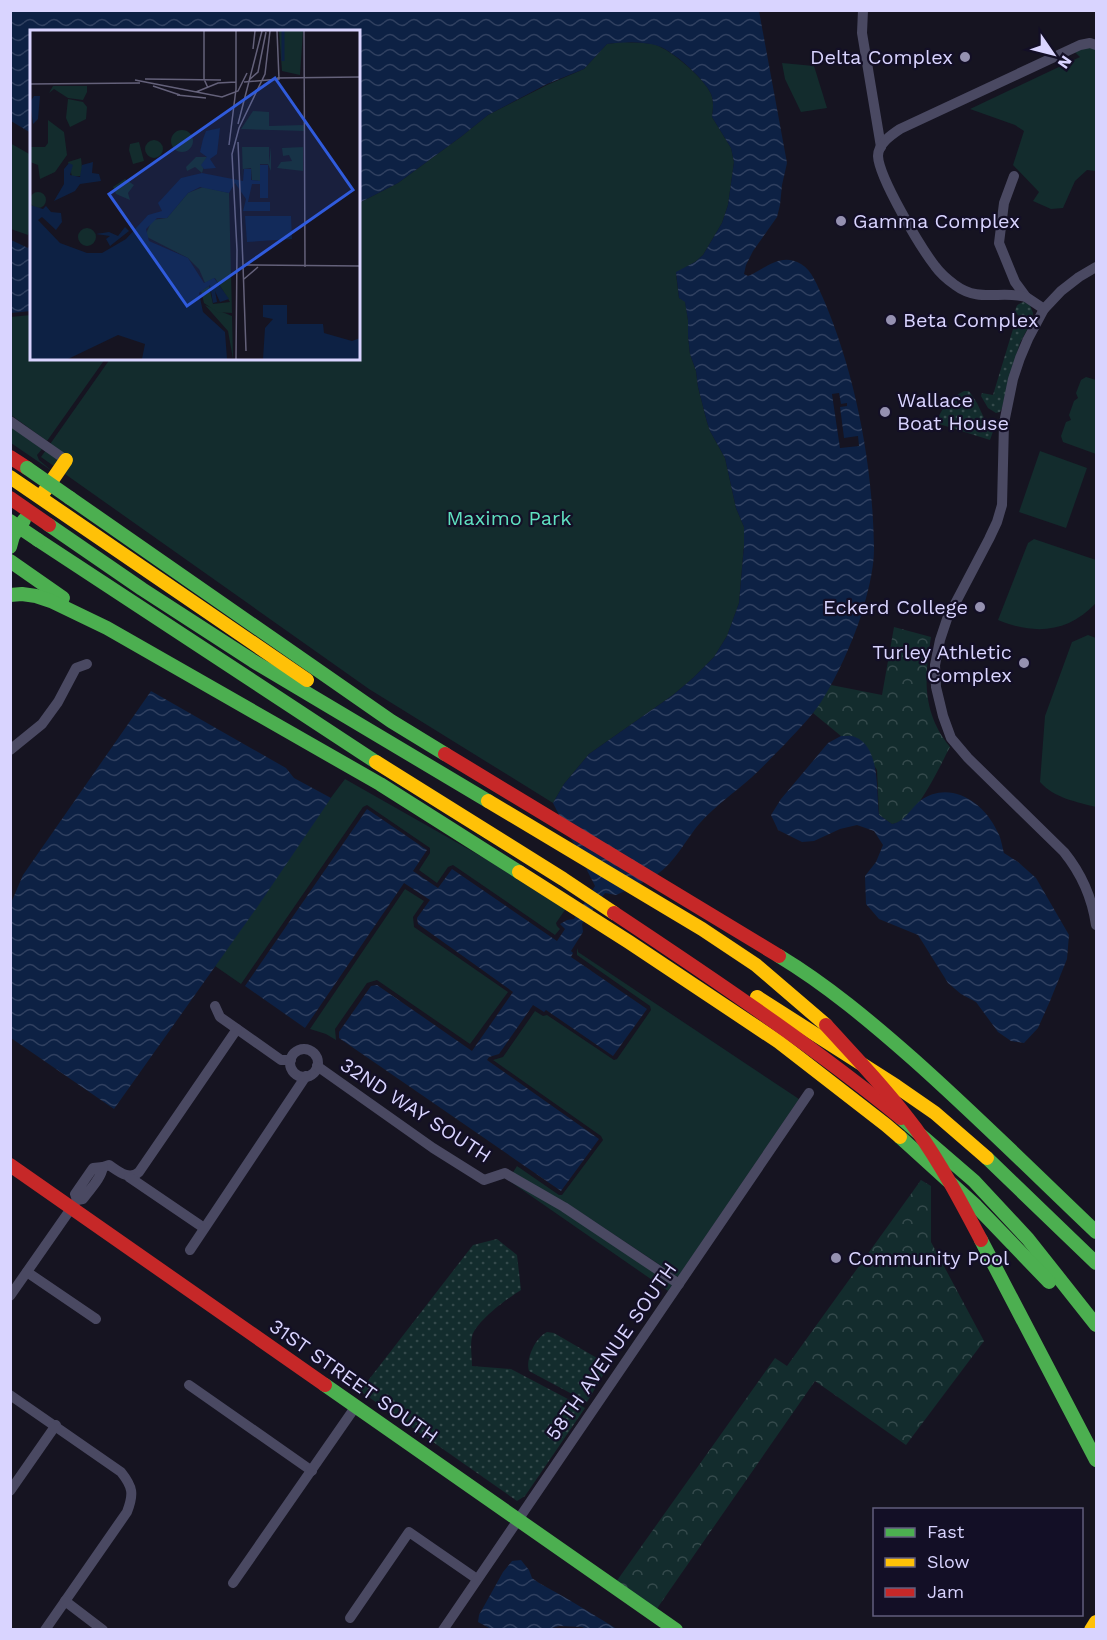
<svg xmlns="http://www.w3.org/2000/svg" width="1107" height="1640" font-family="'Work Sans',sans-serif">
	<defs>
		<pattern id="grass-dots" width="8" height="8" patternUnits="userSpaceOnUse" patternTransform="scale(1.5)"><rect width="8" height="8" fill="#132c2d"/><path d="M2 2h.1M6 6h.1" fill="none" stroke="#354a4c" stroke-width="1.8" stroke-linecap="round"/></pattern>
		<pattern id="forest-crowns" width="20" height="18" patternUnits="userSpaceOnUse" patternTransform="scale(1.5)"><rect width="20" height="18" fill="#132c2d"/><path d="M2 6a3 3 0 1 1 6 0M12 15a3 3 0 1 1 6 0" fill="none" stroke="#354a4c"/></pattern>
		<pattern id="water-waves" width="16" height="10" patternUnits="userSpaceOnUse" patternTransform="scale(1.5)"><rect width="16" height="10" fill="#0d2144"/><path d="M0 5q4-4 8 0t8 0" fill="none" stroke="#304060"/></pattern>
	</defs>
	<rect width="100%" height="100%" fill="#161421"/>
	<!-- grass -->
	<g fill="url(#grass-dots)">
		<path d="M 1024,302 L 1030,305 L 1033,313 L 1032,320 L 1020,343 L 1012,368 L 1002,408 L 1000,412 L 996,413 L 988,408 L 981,396 L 982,393 L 993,395 L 1013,329 L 1020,317 L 1015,312 C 1016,306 1017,304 1024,302 Z"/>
		<path d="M 964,391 L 969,391 L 977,403 L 984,418 L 996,423 L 990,440 L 936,423 C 942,407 949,399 964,391 Z"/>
		<path d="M 497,1239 L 517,1255 L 521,1290 C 508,1298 475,1322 472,1337 C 470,1345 472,1357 472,1366 L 511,1369 L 585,1408 L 525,1496 L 517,1501 L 360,1391 L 473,1245 Z"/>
		<path d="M 547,1332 L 554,1333 L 609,1365 L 587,1402 L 529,1371 C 525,1359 536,1337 547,1332 Z"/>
	</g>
	<!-- forest -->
	<g fill="url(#forest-crowns)">
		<path d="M 894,627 L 931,637 C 924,678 922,713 950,747 C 939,767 916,821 892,824 L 879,815 L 877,770 L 855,737 L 841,736 L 813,713 L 831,685 L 882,695 Z"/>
		<path d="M 921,1180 L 931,1186 L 931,1242 L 984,1341 L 906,1445 L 815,1381 L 656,1610 L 616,1582 L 775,1358 L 787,1366 Z"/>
	</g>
	<!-- park -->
	<g fill="#132c2d">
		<path d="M 623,42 C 633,43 647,42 656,45 C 671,50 705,79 711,94 C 714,101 713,110 712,117 L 731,148 L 734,162 L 728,205 L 722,223 L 703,255 L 695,262 L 676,273 L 679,298 L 685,301 L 688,320 L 688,336 L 690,354 L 696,371 L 698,387 L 707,422 L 710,431 L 725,458 L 736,508 L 744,527 L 744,545 L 739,603 L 727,636 L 714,657 L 693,678 L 673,695 L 589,754 L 564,784 L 553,803 L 369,689 L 41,457 L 110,359 L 358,358 L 359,203 L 398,183 L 462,136 L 488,115 L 547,85 L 584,69 L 607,44 Z"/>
		<path d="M 1091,47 L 1096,48 L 1096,171 L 1087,170 L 1075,181 L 1063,208 L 1051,209 L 1033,201 L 1039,192 L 1013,165 L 1024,131 L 1015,125 L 970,109 L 1080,57 L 1074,51 Z"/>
		<path d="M 782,63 L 814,66 L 827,108 L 801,112 L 785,79 Z"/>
		<path d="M 10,143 L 31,155 L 31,222 L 28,235 L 11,229 Z"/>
		<path d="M 31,315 L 32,358 L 105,359 L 47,441 L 11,415 L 10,317 Z"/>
		<path d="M 1086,377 L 1096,380 L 1096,454 L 1063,442 L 1061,436 L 1066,422 L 1071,420 L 1069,415 L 1074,401 L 1078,398 L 1076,393 L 1081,380 Z"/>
		<path d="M 10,426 L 42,449 L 37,455 L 39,460 L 52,471 L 11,443 Z"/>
		<path d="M 1040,451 L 1087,468 L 1066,528 L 1019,512 Z"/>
		<path d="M 1034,539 L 1096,560 L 1096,603 C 1068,633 1034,635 998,620 L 1028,543 Z"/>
		<path d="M 1088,635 L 1096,638 L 1096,807 C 1077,802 1054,798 1040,782 L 1045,716 L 1072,642 Z"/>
		<path d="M 345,779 L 544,892 L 567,907 L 556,923 L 557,926 L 560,929 L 555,935 L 453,865 L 448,867 L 437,883 L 419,870 L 430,853 L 430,848 L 367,805 L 363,807 L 241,984 L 215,966 C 259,904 299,839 345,779 Z"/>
		<path d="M 405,889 L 424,901 L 413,917 L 414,927 L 508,992 L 470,1044 L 377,980 L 367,983 L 335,1029 L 336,1040 L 326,1034 L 310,1029 Z"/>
		<path d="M 578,948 L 578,952 L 799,1099 L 678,1277 L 562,1200 L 672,1285 L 668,1291 L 508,1180 L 517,1166 L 559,1195 L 562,1195 L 603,1140 L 601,1136 L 493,1060 L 503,1057 L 535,1011 L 543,1016 L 547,1015 L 614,1060 L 617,1059 L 651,1010 L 650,1006 L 577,955 L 577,951 Z"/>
	</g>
	<!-- water -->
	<g fill="url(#water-waves)">
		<path d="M 11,11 L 759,11 L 787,163 L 782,185 L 780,205 L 777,217 L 753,251 L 746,265 L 744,274 L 748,276 C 766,268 781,252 801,264 C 812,270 818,287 823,298 C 856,375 873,466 874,549 C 874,571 867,595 861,616 C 851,645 838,675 821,702 C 811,717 798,730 786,743 C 774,755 763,767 751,778 C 734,793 715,806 700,823 C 686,839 675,863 656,875 C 644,883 629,889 616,895 L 605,893 L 582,924 L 583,932 L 571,951 L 573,953 L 571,957 L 647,1009 L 613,1056 L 546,1010 L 544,1012 L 533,1005 L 499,1054 L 489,1057 L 487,1060 L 599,1139 L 561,1191 L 339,1038 L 339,1032 L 371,986 L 377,985 L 472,1051 L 513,992 L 418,924 L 417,918 L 430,900 L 404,883 L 305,1028 L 245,986 L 367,809 L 427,850 L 413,871 L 438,888 L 452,869 L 557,941 L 565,929 L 560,924 L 567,920 L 574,919 L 595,886 L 553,803 L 564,784 L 589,754 L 673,695 L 693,678 L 714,657 L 727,636 L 739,603 L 744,546 L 744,527 L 736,508 L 725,458 L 710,431 L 707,422 L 698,387 L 696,371 L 690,354 L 688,336 L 688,320 L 685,302 L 679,298 L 676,272 L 695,262 L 703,255 L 722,223 L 728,205 L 734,162 L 731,148 L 712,117 C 713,110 714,101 711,94 C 705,79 670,48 655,45 C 640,41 622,42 607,44 L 584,69 L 547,84 L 488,115 L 462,136 L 398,183 L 359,203 L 358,32 L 32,32 L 31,133 L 11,121 Z"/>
		<path d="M 11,240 L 28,248 L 31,243 L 31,311 L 11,313 Z"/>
		<path d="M 151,691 L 286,768 L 294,778 L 331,798 L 258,906 L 114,1109 L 11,1038 L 11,903 L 23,875 Z"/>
		<path d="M 841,736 C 845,736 851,735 855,737 C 881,747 876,793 879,815 L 892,824 C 905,822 910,809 920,801 C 949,779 984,802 997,831 C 1001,837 1002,846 1004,853 L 1018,862 L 1036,878 L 1069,935 L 1067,959 L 1050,1001 L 1038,1028 L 1024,1043 L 1011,1041 L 998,1032 L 976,1002 L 961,994 L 948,983 L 918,935 L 879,919 L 866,904 L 865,876 L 876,862 L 883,845 L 874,831 L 857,825 L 840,829 L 814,841 L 802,842 L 778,830 L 771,815 L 781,799 L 828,743 Z"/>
		<path d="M 521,1560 L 529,1570 L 532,1578 L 539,1583 L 566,1598 L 617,1629 L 587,1629 L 582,1627 L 559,1626 L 545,1630 L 491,1629 L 478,1622 L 479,1615 L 503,1572 L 512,1561 Z"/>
	</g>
	<!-- pier -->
	<path fill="#161421" d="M 839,393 L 841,404 L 847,403 L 847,406 L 840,407 L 844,438 L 858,436 L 859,446 L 840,448 L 832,394 Z"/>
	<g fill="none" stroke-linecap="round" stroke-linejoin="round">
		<!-- street -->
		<g stroke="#4a4962" stroke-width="10">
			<path d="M 863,10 L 862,33 L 881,147"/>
			<path d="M 1014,176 L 1004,203 L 999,243 L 1015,282 L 1026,297 L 1044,309"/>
			<path d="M 1096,267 L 1079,277 L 1061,291 L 1044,309 L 1028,339 L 1020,358 L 1013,379 L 1004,423 L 1002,505 L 997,522 L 989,539 L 947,619 L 940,640 L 935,665 L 936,687 L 943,716 L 951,738 L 968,758 L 1064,852 C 1081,873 1092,897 1096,925"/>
			<path d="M 1026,297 C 1001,290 979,303 955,285 C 948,280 940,273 935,266 C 921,248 879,178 878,156 C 878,144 891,135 900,129 L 1080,45 L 1090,43 L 1096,45"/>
			<path d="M 10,421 L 66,460"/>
			<path d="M 10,750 L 42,724 L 58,702 L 76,668 L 87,664"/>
			<path d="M 215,1006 L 220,1017 L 281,1060 L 291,1060"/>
			<circle cx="304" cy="1063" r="14"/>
			<path d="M 317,1066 L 433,1148 L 484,1180 L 505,1173 L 564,1207 L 679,1284"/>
			<path d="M 103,1167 L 109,1165 C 118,1171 129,1181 139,1172 L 237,1029"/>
			<path d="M 129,1177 L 204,1228"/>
			<path d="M 190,1250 L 306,1076"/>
			<path d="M 27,1272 L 96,1319"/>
			<path d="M 10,1296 L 77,1200 L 83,1199 C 90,1189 101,1179 103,1167 L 93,1168 L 75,1194 L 77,1200"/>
			<path d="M 189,1385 L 312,1471"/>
			<path d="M 10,1395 L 121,1472 C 133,1487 134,1494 127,1512 L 45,1630"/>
			<path d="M 10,1491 L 56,1425"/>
			<path d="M 233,1583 L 356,1406"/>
			<path d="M 65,1601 L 103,1630"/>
			<path d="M 350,1618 L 409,1532 L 477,1579"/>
			<path d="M 443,1630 L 809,1093"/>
		</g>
		<!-- fast -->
		<g stroke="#4caf50" stroke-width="14">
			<path d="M 70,498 L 391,721 L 445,754"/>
			<path d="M 49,525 L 142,589 L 253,661 L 488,801"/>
			<path d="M 38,540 L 376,762"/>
			<path d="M 10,547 L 13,536 L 24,520"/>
			<path d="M 10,561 L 63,598"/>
			<path d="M 10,595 L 22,594 L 36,596 L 51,601 L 107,628 L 380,784 L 519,872"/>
			<path d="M 779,956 C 827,985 871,1022 913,1059 C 976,1115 1035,1174 1096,1232"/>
			<path d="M 901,1118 L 974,1181 L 1028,1239 L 1096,1325"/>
			<path d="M 900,1137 L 976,1206 L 1049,1282"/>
			<path d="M 987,1158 L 1096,1263"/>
			<path d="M 981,1240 L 1096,1460"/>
			<path d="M 325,1385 L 676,1630"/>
		</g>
		<!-- slow -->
		<g stroke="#ffc107" stroke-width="14">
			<path d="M 10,477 L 307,680"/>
			<path d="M 44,492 L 66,460"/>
			<path d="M 376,762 L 563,879 L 614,913"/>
			<path d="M 488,801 L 702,929 L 756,965 L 826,1025"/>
			<path d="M 519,872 L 629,942 L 779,1042 L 886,1125 L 900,1137"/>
			<path d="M 757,997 L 896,1086 L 935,1113 L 987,1158"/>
			<path d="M 1091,1630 L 1096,1622"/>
		</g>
		<!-- jam -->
		<g stroke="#c62828" stroke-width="14">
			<path d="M 10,457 L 27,468"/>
			<path d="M 445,754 L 779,956"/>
			<path d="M 614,913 C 712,978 810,1044 901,1118"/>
			<path d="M 10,1165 L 325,1385"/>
		</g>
		<!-- fast-bridge -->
		<g stroke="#4caf50" stroke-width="14">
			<path d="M 27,468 L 70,498"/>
			<path d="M 10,521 L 38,540"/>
		</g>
		<!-- jam-bridge -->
		<g stroke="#c62828" stroke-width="14">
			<path d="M 10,498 L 49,525"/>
			<path d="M 826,1025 C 857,1059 889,1092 916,1129 C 941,1164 961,1202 981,1240"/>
		</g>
	</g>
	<!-- markers -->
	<g fill="#9591b1" stroke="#130f26" stroke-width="2">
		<circle cx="965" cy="57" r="6"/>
		<circle cx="841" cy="221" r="6"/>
		<circle cx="891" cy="320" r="6"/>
		<circle cx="885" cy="412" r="6"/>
		<circle cx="980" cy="607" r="6"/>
		<circle cx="1024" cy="663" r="6"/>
		<circle cx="836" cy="1258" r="6"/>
	</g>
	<g text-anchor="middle" stroke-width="4.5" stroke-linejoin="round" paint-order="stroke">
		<!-- poi labels -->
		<g font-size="20" fill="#d9d4ff" stroke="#130f26" text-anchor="start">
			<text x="953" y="64" text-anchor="end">Delta Complex</text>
			<text x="853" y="228">Gamma Complex</text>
			<text x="903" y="327">Beta Complex</text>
			<text x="897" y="407">Wallace<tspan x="897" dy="23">Boat House</tspan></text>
			<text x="968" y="614" text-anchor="end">Eckerd College</text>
			<text x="1012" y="659" text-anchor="end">Turley Athletic<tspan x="1012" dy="23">Complex</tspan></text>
			<text x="848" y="1265">Community Pool</text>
		</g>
		<!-- park labels -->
		<g font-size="20" fill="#5fe0c0" stroke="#130f26">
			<text x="509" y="525">Maximo Park</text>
		</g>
		<!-- street labels -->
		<g font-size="20" fill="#d9d4ff" stroke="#130f26">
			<text transform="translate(416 1110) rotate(33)" y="7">32ND WAY SOUTH</text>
			<text transform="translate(611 1351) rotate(-55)" y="7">58TH AVENUE SOUTH</text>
			<text transform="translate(354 1381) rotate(35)" y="7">31ST STREET SOUTH</text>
		</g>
	</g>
	<!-- overview -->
	<g transform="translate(30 30)">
		<rect width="330" height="330" fill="#161421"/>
		<path d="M 23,56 L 57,56 L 57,62 L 53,70 L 38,68 L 24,59 L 19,63 ZM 38,69 L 53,72 L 57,77 L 56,89 L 40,97 L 36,88 ZM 273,117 L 273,141 L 247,138 L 251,132 L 262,131 L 259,125 L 253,126 L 252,118 ZM 51,128 L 53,146 L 42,146 L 38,132 ZM0 170a8 8 0 1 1 16 0a8 8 0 1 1-16 0Z" fill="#132c2d"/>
		<path d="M 223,81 L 239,82 L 239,96 L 274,95 L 274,101 L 211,99 ZM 18,90 L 34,102 L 37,125 L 25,142 L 10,149 L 8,135 L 0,132 L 0,117 L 15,117 L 18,113 ZM 166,127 L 177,127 L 172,143 L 165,137 L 157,141 L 156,137 Z" fill="#132c2d"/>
		<path d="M 175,275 L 202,286 L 203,329 L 198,301 Z" fill="#132c2d"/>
		<path d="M 249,1 L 273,1 L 270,45 L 252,41 ZM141 111a11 11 0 1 1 22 0a11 11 0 1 1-22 0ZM115 119a9 9 0 1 1 18 0a9 9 0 1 1-18 0ZM 109,112 L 114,131 L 103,134 L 99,120 L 100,114 ZM 212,117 L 239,117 L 239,134 L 241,117 L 241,141 L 238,134 L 230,134 L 230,151 L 222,150 L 221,138 L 213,139 L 213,150 ZM 95,149 L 104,155 L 98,163 L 100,170 L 86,164 L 83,157 ZM 173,157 L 199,163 L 202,283 L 187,282 L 174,273 L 171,261 L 179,256 L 183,274 L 200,272 L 185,248 L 175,253 L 169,239 L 158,228 L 115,206 L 122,190 L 137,188 L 158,163 ZM48 207a9 9 0 1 1 18 0a9 9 0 1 1-18 0Z" fill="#132c2d"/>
		<path d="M 4,66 L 10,66 L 8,89 L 3,94 L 0,72 ZM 190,98 L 187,124 L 180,129 L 186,138 L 174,139 L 171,135 L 177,127 L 170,122 L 173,109 L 176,101 ZM 63,132 L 62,143 L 69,144 L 71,151 L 50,154 L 45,161 L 24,171 L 34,154 L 34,139 L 39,133 L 43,135 L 40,145 L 50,147 L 52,135 ZM 230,135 L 238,135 L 238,168 L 230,168 L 230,154 L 222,154 L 218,172 L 240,172 L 240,181 L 213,181 L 216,169 L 205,153 L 199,163 L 170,157 L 158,163 L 137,188 L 127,188 L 116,199 L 119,211 L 158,228 L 174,253 L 184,248 L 199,269 L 190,272 L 185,261 L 187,272 L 183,273 L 180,255 L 169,263 L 173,282 L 195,302 L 197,329 L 112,329 L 115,314 L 88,305 L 38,329 L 0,329 L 0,175 L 13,179 L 16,176 L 21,182 L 31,183 L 32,192 L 26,200 L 12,187 L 8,190 L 30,213 L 57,223 L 72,223 L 96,209 L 118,185 L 132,181 L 128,173 L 151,148 L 172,143 L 213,151 L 214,139 L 221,139 L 221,150 L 230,151 ZM 215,186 L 261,186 L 262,209 L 217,212 ZM 95,197 L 99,201 L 80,216 L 76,209 L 80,206 L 66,204 L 79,202 L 88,206 ZM 233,275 L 257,275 L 257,294 L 293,294 L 294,303 L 322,311 L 330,308 L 330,329 L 233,329 L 235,298 L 243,289 L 233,287 Z" fill="#0d2144"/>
		<path fill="none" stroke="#0d2144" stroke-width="3" d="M 253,1 L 253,31"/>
		<path fill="none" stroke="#64617a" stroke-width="1.5" d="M 174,1 L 174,49 L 178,58M 274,1 L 275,237M 223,19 L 225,1M 247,48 L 330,47M 115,49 L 191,50M 105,50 L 192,67 L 208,61 L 217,43M 219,50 L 228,42 L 236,2M 214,52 L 249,49 L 247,1M 0,54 L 110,53M 123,56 L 150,65M 166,62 L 188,53 L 206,52M 147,65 L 176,68M 208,94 L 232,1M 208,112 L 213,235M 199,115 L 206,59 L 206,1M 213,235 L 216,321M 214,235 L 330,236M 214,249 L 228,237M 206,329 L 207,220 L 202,124 L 209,98 L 235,44 L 240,1"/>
		<path fill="#305bdc" fill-opacity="0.15" stroke="#305bdc" stroke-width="3" d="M 245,48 L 323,160 L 157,276 L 79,164 Z"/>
		<rect width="330" height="330" fill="none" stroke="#d9d4ff" stroke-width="3"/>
	</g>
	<!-- border -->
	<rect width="1107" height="1640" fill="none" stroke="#d9d4ff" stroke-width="24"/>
	<!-- legend -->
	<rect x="873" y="1508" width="210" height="108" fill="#130f26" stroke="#625e7d" stroke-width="1.5"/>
	<rect x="885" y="1528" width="30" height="9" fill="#4caf50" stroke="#625e7d" stroke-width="1.5"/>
	<text x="927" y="1538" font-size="18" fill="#d9d4ff">Fast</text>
	<rect x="885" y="1558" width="30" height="9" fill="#ffc107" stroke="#625e7d" stroke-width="1.5"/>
	<text x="927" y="1568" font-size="18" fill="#d9d4ff">Slow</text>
	<rect x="885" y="1588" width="30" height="9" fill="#c62828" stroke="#625e7d" stroke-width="1.5"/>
	<text x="927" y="1598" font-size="18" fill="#d9d4ff">Jam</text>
	<!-- north arrow -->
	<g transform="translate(1053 54) rotate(125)" stroke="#130f26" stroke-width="4.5" paint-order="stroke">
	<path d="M0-4.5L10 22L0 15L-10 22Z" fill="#d9d4ff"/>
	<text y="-9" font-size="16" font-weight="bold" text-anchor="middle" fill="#d9d4ff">N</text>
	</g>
</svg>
